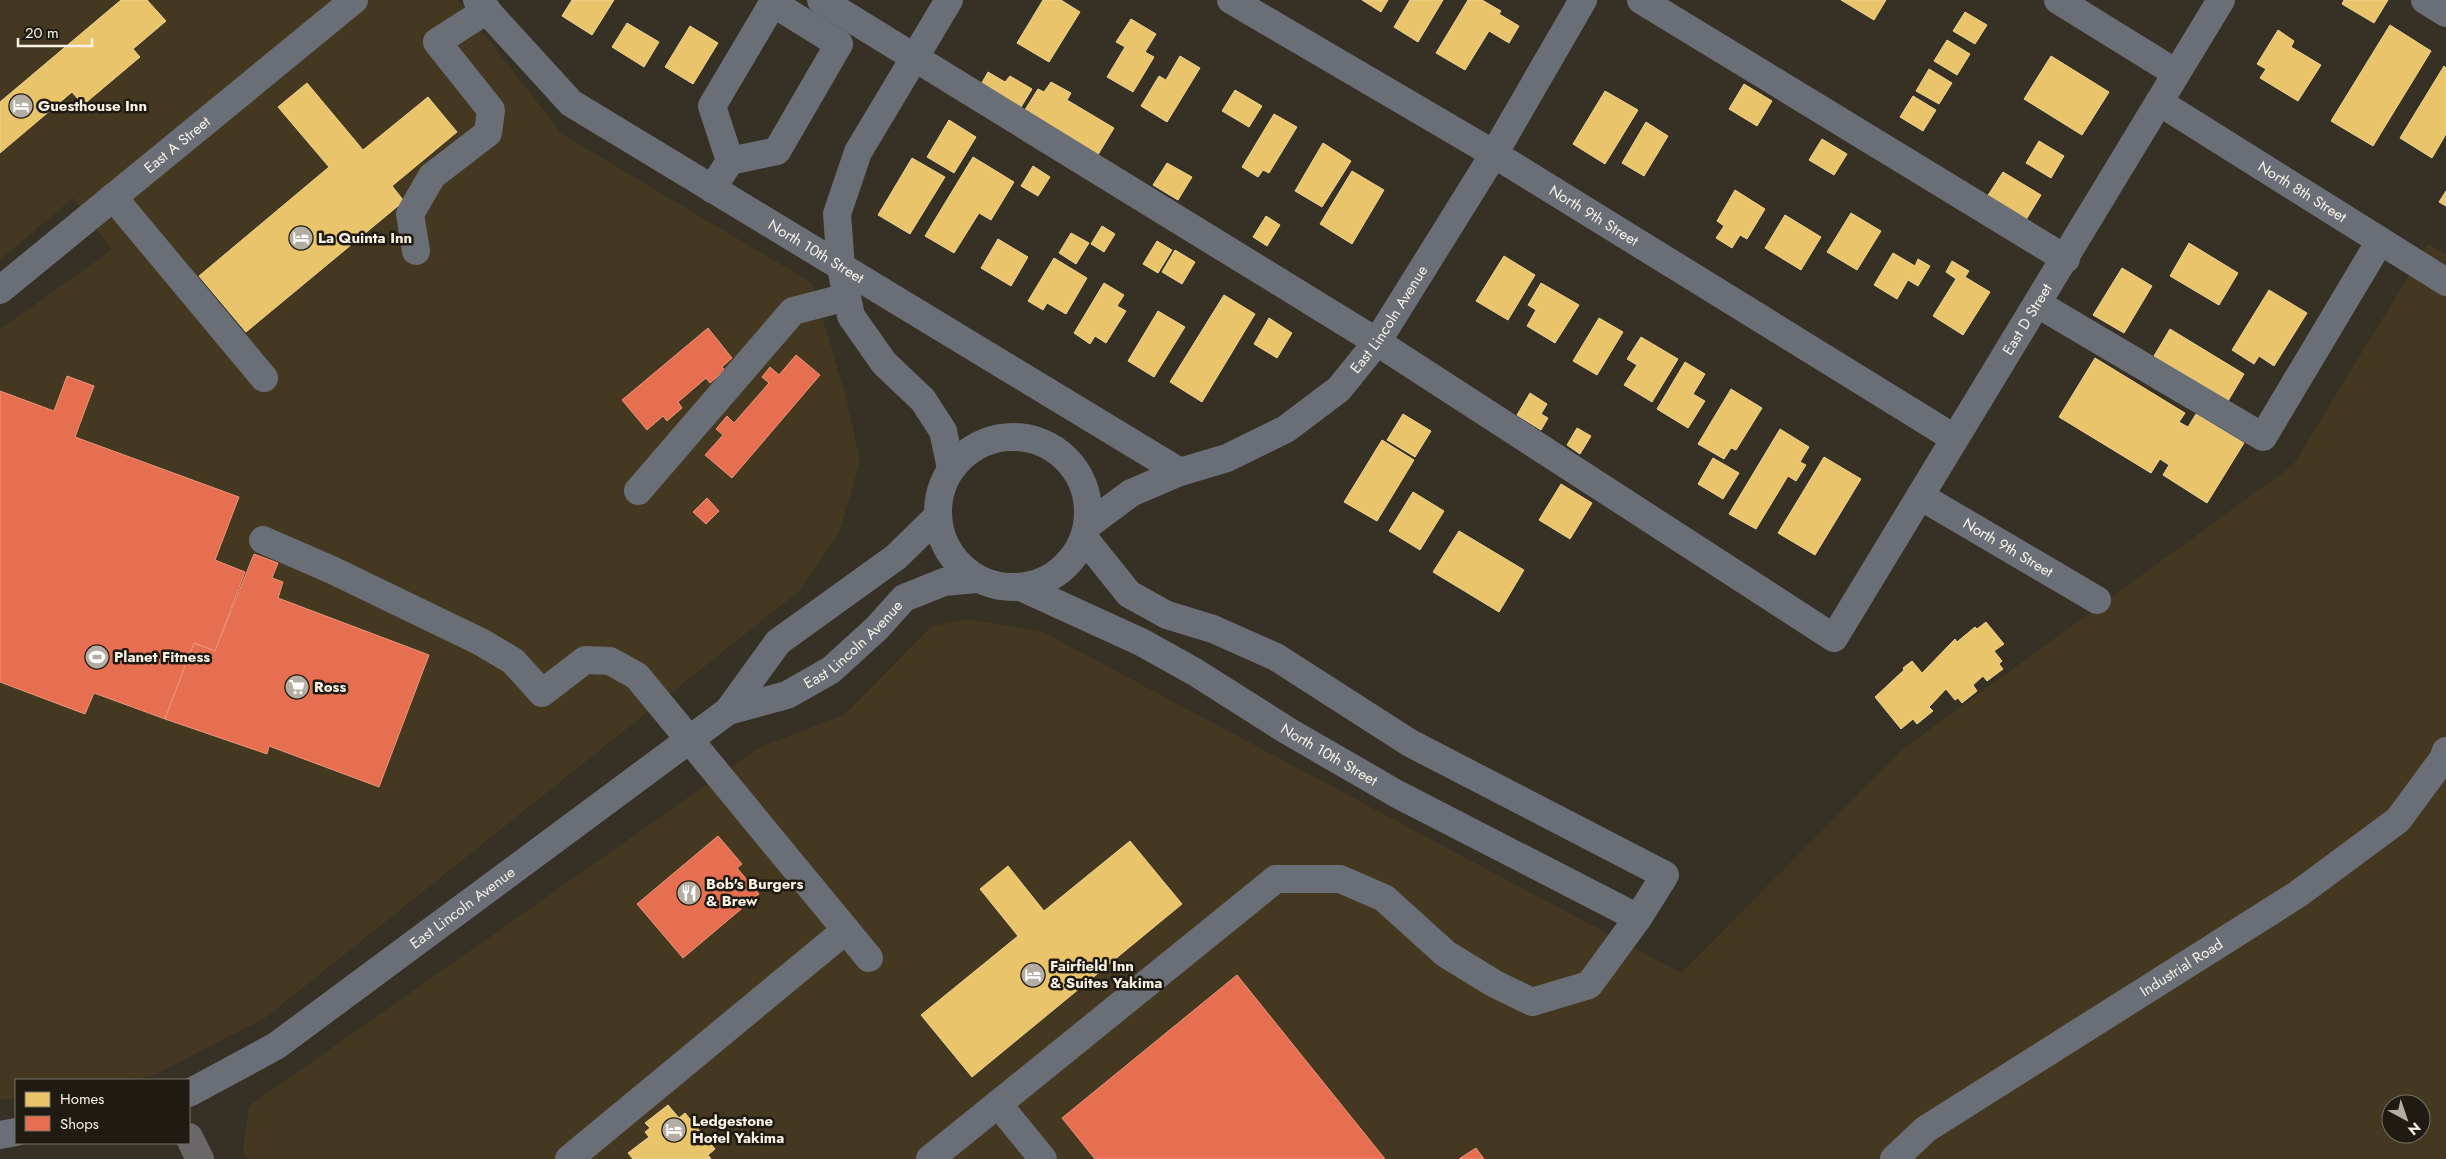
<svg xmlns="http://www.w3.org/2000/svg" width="2446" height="1159" font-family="Jost,sans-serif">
	<rect width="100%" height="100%" fill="#363025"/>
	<!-- built -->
	<g fill="#443820" fill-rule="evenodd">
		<path d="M 0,0 L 458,0 L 562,134 L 812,283 L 845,394 L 860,461 L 840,531 L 800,590 L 265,1018 L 152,1076 L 130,1080 L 16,1080 L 16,1098 L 0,1100 L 0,329 L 112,250 L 73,198 L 0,260 Z"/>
		<path d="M 2428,244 L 2446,254 L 2446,1159 L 247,1159 L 243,1150 L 249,1106 L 760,747 L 844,715 L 932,626 L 969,619 L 1043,632 L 1681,973 L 1904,748 L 2293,465 ZM 2391,1104 L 2421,1104 L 2421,1134 L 2391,1134 Z"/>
	</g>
	<!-- homes -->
	<g fill="#e9c46a" stroke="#eed28f">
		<path d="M 121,0 L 147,0 L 166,21 L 133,49 L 140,57 L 83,105 L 72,92 L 0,153 L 0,102 Z"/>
		<path d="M 572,0 L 614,0 L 592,35 L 562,16 Z"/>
		<path d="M 1043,0 L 1061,0 L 1080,12 L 1049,62 L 1017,43 Z"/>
		<path d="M 1362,0 L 1388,0 L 1381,12 Z"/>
		<path d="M 1410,0 L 1443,0 L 1418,42 L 1394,27 Z"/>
		<path d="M 1468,0 L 1482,0 L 1501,11 L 1499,14 L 1519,26 L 1509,43 L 1489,31 L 1465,70 L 1436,53 Z"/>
		<path d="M 1841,0 L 1886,0 L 1874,20 Z"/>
		<path d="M 2344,0 L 2388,0 L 2374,23 L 2342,4 Z"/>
		<path d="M 1965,12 L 1987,25 L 1975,44 L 1953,31 Z"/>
		<path d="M 1131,19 L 1156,34 L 1145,52 L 1154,57 L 1133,92 L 1107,77 L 1125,47 L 1116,42 Z"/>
		<path d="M 627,23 L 659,42 L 644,67 L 612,47 Z"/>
		<path d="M 2390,25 L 2431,51 L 2373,146 L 2331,121 Z"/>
		<path d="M 690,26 L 718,43 L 693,84 L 665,67 Z"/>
		<path d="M 2278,30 L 2294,41 L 2291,47 L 2321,65 L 2298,101 L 2260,78 L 2266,69 L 2257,64 Z"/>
		<path d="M 1947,40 L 1970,54 L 1957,75 L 1934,61 Z"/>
		<path d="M 1180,56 L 1200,68 L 1167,122 L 1141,106 L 1159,76 L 1166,80 Z"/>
		<path d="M 2051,56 L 2109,92 L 2082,135 L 2024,99 Z"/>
		<path d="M 2444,66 L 2446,68 L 2446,134 L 2432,158 L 2400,138 Z"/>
		<path d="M 1929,69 L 1952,83 L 1939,104 L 1916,91 Z"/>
		<path d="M 988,72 L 1005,82 L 1010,76 L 1032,89 L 1018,112 L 979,88 Z"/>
		<path d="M 1051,82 L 1071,93 L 1067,100 L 1114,128 L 1096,158 L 1023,113 L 1038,89 L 1044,92 Z"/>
		<path d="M 307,83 L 363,150 L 428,97 L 457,132 L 392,186 L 404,201 L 246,332 L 199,276 L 329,167 L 278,107 Z"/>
		<path d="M 1744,84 L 1772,101 L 1757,126 L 1729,109 Z"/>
		<path d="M 1235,90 L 1262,106 L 1249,127 L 1222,111 Z"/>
		<path d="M 1605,91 L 1638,110 L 1605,164 L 1573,144 Z"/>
		<path d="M 1913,96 L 1936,110 L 1923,131 L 1900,117 Z"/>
		<path d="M 1274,114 L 1297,127 L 1269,173 L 1263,170 L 1258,177 L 1242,167 Z"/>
		<path d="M 949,120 L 976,137 L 954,173 L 927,157 Z"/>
		<path d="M 1646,122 L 1668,136 L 1644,176 L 1622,163 Z"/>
		<path d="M 1822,139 L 1847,154 L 1834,175 L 1809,160 Z"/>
		<path d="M 2039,141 L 2064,156 L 2051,178 L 2026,163 Z"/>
		<path d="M 1323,143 L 1351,161 L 1322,207 L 1295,191 Z"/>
		<path d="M 973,157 L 1014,182 L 991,220 L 979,213 L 954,253 L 925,236 Z"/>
		<path d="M 912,158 L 945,177 L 910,234 L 878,215 Z"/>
		<path d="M 1167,163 L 1192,177 L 1178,200 L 1153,185 Z"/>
		<path d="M 1033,166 L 1050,177 L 1038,196 L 1021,186 Z"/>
		<path d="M 1352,171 L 1384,190 L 1352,244 L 1320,224 Z"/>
		<path d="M 2003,172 L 2041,195 L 2024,223 L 1985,200 Z"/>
		<path d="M 1735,190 L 1765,209 L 1747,239 L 1740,235 L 1732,248 L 1716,238 L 1724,226 L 1717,221 Z"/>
		<path d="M 2446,191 L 2446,206 L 2439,202 Z"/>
		<path d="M 1851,213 L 1881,231 L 1857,270 L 1827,252 Z"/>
		<path d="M 1785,215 L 1821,237 L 1801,270 L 1765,248 Z"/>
		<path d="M 1266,216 L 1280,225 L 1267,246 L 1253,237 Z"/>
		<path d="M 1102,226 L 1115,234 L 1104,252 L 1091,244 Z"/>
		<path d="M 1071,233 L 1089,243 L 1076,264 L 1059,253 Z"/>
		<path d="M 998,239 L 1028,257 L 1011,286 L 981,268 Z"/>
		<path d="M 1157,241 L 1172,250 L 1158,273 L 1143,264 Z"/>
		<path d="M 2189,243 L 2238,273 L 2219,305 L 2170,276 Z"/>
		<path d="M 1175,250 L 1195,262 L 1182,284 L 1162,272 Z"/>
		<path d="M 1893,253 L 1915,266 L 1918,259 L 1930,266 L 1918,286 L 1908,280 L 1897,299 L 1874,285 Z"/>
		<path d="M 1504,256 L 1535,275 L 1508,320 L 1476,301 Z"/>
		<path d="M 1054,258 L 1087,278 L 1066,314 L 1047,303 L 1043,310 L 1028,301 Z"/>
		<path d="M 1952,261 L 1969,271 L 1965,277 L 1990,292 L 1963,335 L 1933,316 L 1956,279 L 1946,272 Z"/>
		<path d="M 2122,268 L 2152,286 L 2124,333 L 2093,315 Z"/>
		<path d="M 1104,283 L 1124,295 L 1117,306 L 1126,311 L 1106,343 L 1095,336 L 1090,344 L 1074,333 Z"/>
		<path d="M 1541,283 L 1579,305 L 1555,343 L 1527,326 L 1536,310 L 1528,305 Z"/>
		<path d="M 2269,290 L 2307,313 L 2274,366 L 2259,356 L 2254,364 L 2232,350 Z"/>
		<path d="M 1224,295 L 1255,314 L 1202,402 L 1170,382 Z"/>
		<path d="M 1158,311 L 1185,327 L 1154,377 L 1128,361 Z"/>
		<path d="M 1269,318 L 1292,333 L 1277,358 L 1254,344 Z"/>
		<path d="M 1599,318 L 1623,332 L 1597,375 L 1573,361 Z"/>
		<path d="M 2170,329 L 2244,374 L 2228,401 L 2154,356 Z"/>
		<path d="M 1641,337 L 1678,359 L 1652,402 L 1624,385 L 1637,365 L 1627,359 Z"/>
		<path d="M 2095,358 L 2185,413 L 2179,422 L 2188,427 L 2196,414 L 2244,443 L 2207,503 L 2163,475 L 2169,465 L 2160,459 L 2151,473 L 2059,417 Z"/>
		<path d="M 1685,362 L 1705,374 L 1693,394 L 1705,401 L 1688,428 L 1657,409 Z"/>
		<path d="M 1731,389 L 1762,408 L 1736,450 L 1731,448 L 1724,459 L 1698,444 Z"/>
		<path d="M 1530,393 L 1547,404 L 1541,414 L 1548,418 L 1541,430 L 1517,415 Z"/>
		<path d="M 1403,414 L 1431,431 L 1415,457 L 1387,440 Z"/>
		<path d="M 1577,428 L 1591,436 L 1580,454 L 1567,445 Z"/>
		<path d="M 1780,429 L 1809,447 L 1800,462 L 1806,465 L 1796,481 L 1788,476 L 1756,529 L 1729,514 Z"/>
		<path d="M 1382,440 L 1414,460 L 1377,521 L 1344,502 Z"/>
		<path d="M 1824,457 L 1861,479 L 1815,555 L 1778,533 Z"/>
		<path d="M 1713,458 L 1739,473 L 1723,499 L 1698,484 Z"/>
		<path d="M 1561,484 L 1592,503 L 1570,539 L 1539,520 Z"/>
		<path d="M 1413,492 L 1444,511 L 1420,550 L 1389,531 Z"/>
		<path d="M 1459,531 L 1524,570 L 1499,612 L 1433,572 Z"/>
		<path d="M 1986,622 L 2004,644 L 1994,651 L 2002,661 L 1999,664 L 2003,669 L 1987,681 L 1983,676 L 1973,685 L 1977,691 L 1962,703 L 1958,698 L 1955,700 L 1946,689 L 1929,707 L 1933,711 L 1917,724 L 1913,719 L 1901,729 L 1875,697 L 1904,670 L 1903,668 L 1912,661 L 1922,673 L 1955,639 L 1957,642 L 1975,627 L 1977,629 Z"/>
		<path d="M 1130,841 L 1182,904 L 972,1077 L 921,1015 L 1018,936 L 980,889 L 1008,866 L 1044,911 Z"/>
		<path d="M 668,1105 L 679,1118 L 685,1113 L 715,1149 L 708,1155 L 711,1159 L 633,1159 L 628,1153 L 649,1137 L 645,1132 L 650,1128 L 645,1123 Z"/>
	</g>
	<!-- shops -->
	<g fill="#e76f51" stroke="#ec967d">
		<path d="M 708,328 L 732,358 L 722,367 L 725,370 L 710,383 L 706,378 L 678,402 L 682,408 L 667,421 L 663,416 L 647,430 L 622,400 Z"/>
		<path d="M 796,355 L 820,375 L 732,478 L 705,455 L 723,435 L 716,429 L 727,416 L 734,423 L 769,383 L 762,377 L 770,367 L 779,375 Z"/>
		<path d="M 67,376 L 94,386 L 75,437 L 239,497 L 215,560 L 245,572 L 215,651 L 194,643 L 165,719 L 94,693 L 85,714 L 0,682 L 0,391 L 54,411 Z"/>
		<path d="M 707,498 L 719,511 L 706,524 L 693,512 Z"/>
		<path d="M 254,554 L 278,563 L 272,578 L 283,582 L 278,598 L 429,655 L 379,787 L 269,746 L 267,754 L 165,719 L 194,643 L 215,651 Z"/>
		<path d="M 718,836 L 742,864 L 737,868 L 759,894 L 683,958 L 637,904 Z"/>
		<path d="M 1237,975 L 1385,1159 L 1095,1159 L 1062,1118 Z"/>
		<path d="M 1476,1148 L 1484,1159 L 1459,1159 Z"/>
	</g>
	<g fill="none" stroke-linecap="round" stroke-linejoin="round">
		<!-- minor -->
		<g stroke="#6a6e77" stroke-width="28">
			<path id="s1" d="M 477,0 L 571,103 L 1180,472"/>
			<path id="s2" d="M 821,0 L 1377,342 L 1834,638 L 2221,0"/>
			<path d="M 949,0 L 858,152 L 837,214 L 841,268 L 851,316 L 884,363 L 923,400 L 943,431 L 951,468"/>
			<path id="s3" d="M 1231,0 L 1494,154 L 1954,438"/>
			<path d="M 1641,0 L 2066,259"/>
			<path d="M 2058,0 L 2176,73"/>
			<path d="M 2425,0 L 2446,13"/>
			<path id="s4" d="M 2159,102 L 2446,282"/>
			<path d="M 712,189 L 730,161 L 712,106 L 773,3 L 839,44 L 777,151 L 730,161"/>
			<path d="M 113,197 L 264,378"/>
			<path d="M 416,251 L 410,214 L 432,176 L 488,133 L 491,110 L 437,42 L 487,10"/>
			<path id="s5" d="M 0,290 L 354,0"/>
			<path d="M 2038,304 L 2263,437 L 2380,241"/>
			<circle cx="1013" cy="512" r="75"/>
			<path d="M 638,491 L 793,311 L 847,297"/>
			<path id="s6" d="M 1920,496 L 2097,600"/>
			<path id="s7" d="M 1088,525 L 1131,493 L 1180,472 L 1227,458 L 1286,429 L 1339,389 L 1377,342 L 1494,154 L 1583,0"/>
			<path d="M 263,540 L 332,570 L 481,642 L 513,661 L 542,693 L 585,660 L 610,661 L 637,676 L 869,958"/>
			<path id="s8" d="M 1023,588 L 1141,642 L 1195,672 L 1288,731 L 1397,794 L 1638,918"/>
			<path id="s9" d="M 728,711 L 787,695 L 831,670 L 877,628 L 904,598 L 944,582 L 977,579"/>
			<path id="s10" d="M 189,1093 L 276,1046 L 728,711 L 778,642 L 896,557 L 937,517"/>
			<path d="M 998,1104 L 1043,1159"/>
			<path d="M 0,1135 L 16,1132"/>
			<path d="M 569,1159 L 846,930"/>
			<path d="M 930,1159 L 1276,879 L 1340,879 L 1384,898 L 1446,954 L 1495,984 L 1532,1002 L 1589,985 L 1638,918 L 1665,875 L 1410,743 L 1276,657 L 1213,629 L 1167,615 L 1129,594 L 1084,538"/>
			<path id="s11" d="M 1894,1159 L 1926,1129 L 2298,894 L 2398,820 L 2443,759 L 2446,751"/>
		</g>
		<!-- highway -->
		<path stroke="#696767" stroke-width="28" d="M 189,1137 L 200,1159"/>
	</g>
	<!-- icons -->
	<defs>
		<symbol id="hotel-disc" viewBox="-11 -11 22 22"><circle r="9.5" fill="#b4ada2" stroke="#1f1a12"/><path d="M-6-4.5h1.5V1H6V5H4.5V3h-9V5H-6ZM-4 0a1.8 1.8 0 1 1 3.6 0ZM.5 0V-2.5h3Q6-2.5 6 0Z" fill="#fff"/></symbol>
		<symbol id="stadium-disc" viewBox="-11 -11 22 22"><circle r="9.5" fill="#b4ada2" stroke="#1f1a12"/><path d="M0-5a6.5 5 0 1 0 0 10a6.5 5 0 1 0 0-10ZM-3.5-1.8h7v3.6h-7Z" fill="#fff"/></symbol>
		<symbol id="supermarket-disc" viewBox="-11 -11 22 22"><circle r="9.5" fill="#b4ada2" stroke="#1f1a12"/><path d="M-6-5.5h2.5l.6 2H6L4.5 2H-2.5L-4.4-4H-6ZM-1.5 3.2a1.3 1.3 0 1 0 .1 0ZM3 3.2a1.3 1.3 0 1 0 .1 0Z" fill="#fff"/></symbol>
		<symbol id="restaurant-disc" viewBox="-11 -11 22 22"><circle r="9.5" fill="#b4ada2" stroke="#1f1a12"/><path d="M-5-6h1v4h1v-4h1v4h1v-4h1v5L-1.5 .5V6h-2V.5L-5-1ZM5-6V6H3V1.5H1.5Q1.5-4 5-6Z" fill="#fff"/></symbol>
	</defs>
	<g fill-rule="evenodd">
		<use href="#hotel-disc" x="7" y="92" width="28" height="28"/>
		<use href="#hotel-disc" x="287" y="224" width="28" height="28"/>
		<use href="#stadium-disc" x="83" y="643" width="28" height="28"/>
		<use href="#supermarket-disc" x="283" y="673" width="28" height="28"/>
		<use href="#restaurant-disc" x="675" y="879" width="28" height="28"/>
		<use href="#hotel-disc" x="1019" y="961" width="28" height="28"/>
		<use href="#hotel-disc" x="660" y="1116" width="28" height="28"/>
	</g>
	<g text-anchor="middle" stroke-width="5" stroke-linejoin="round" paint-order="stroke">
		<!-- poi labels -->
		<g font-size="15" font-weight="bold" fill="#f8f1e5" stroke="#1f1a12" text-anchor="start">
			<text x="38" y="111">Guesthouse Inn</text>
			<text x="318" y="243">La Quinta Inn</text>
			<text x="114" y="662">Planet Fitness</text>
			<text x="314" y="692">Ross</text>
			<text x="706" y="889">Bob's Burgers<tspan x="706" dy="17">&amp; Brew</tspan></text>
			<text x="1050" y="971">Fairfield Inn<tspan x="1050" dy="17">&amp; Suites Yakima</tspan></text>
			<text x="692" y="1126">Ledgestone<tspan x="692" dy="17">Hotel Yakima</tspan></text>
		</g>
		<!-- street labels -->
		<g font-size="15" fill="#f8f1e5" stroke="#1f1a12">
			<text dy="5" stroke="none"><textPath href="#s5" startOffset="229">East A Street</textPath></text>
			<text dy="5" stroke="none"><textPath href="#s4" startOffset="169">North 8th Street</textPath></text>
			<text dy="5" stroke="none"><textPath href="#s3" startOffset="422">North 9th Street</textPath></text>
			<text dy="5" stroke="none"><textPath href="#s1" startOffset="426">North 10th Street</textPath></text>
			<text dy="5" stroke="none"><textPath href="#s7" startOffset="374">East Lincoln Avenue</textPath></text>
			<text dy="5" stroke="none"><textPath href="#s2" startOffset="1570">East D Street</textPath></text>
			<text dy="5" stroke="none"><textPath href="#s6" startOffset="102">North 9th Street</textPath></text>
			<text dy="5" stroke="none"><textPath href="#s9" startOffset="145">East Lincoln Avenue</textPath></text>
			<text dy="5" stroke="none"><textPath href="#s8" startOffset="349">North 10th Street</textPath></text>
			<text dy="5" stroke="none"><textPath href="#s10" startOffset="331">East Lincoln Avenue</textPath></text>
			<text dy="5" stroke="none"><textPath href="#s11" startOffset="346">Industrial Road</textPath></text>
		</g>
	</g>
	<!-- legend -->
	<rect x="15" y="1079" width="175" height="65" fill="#1f1a12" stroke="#767066"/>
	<rect x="25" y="1092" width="25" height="15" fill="#e9c46a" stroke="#767066"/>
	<text x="60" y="1104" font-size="15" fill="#f8f1e5">Homes</text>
	<rect x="25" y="1116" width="25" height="15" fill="#e76f51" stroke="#767066"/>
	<text x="60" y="1129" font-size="15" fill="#f8f1e5">Shops</text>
	<!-- north arrow -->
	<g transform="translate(2406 1119) rotate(140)"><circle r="24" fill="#1f1a12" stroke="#767066"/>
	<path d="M0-4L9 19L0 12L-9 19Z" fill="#b4ada2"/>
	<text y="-8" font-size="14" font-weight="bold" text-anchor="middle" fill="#f8f1e5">N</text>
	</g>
	<!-- scale -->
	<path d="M18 38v8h74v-8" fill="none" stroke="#f8f1e5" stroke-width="2.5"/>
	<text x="25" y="38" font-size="15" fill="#f8f1e5" stroke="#1f1a12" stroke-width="4" paint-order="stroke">20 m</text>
</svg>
